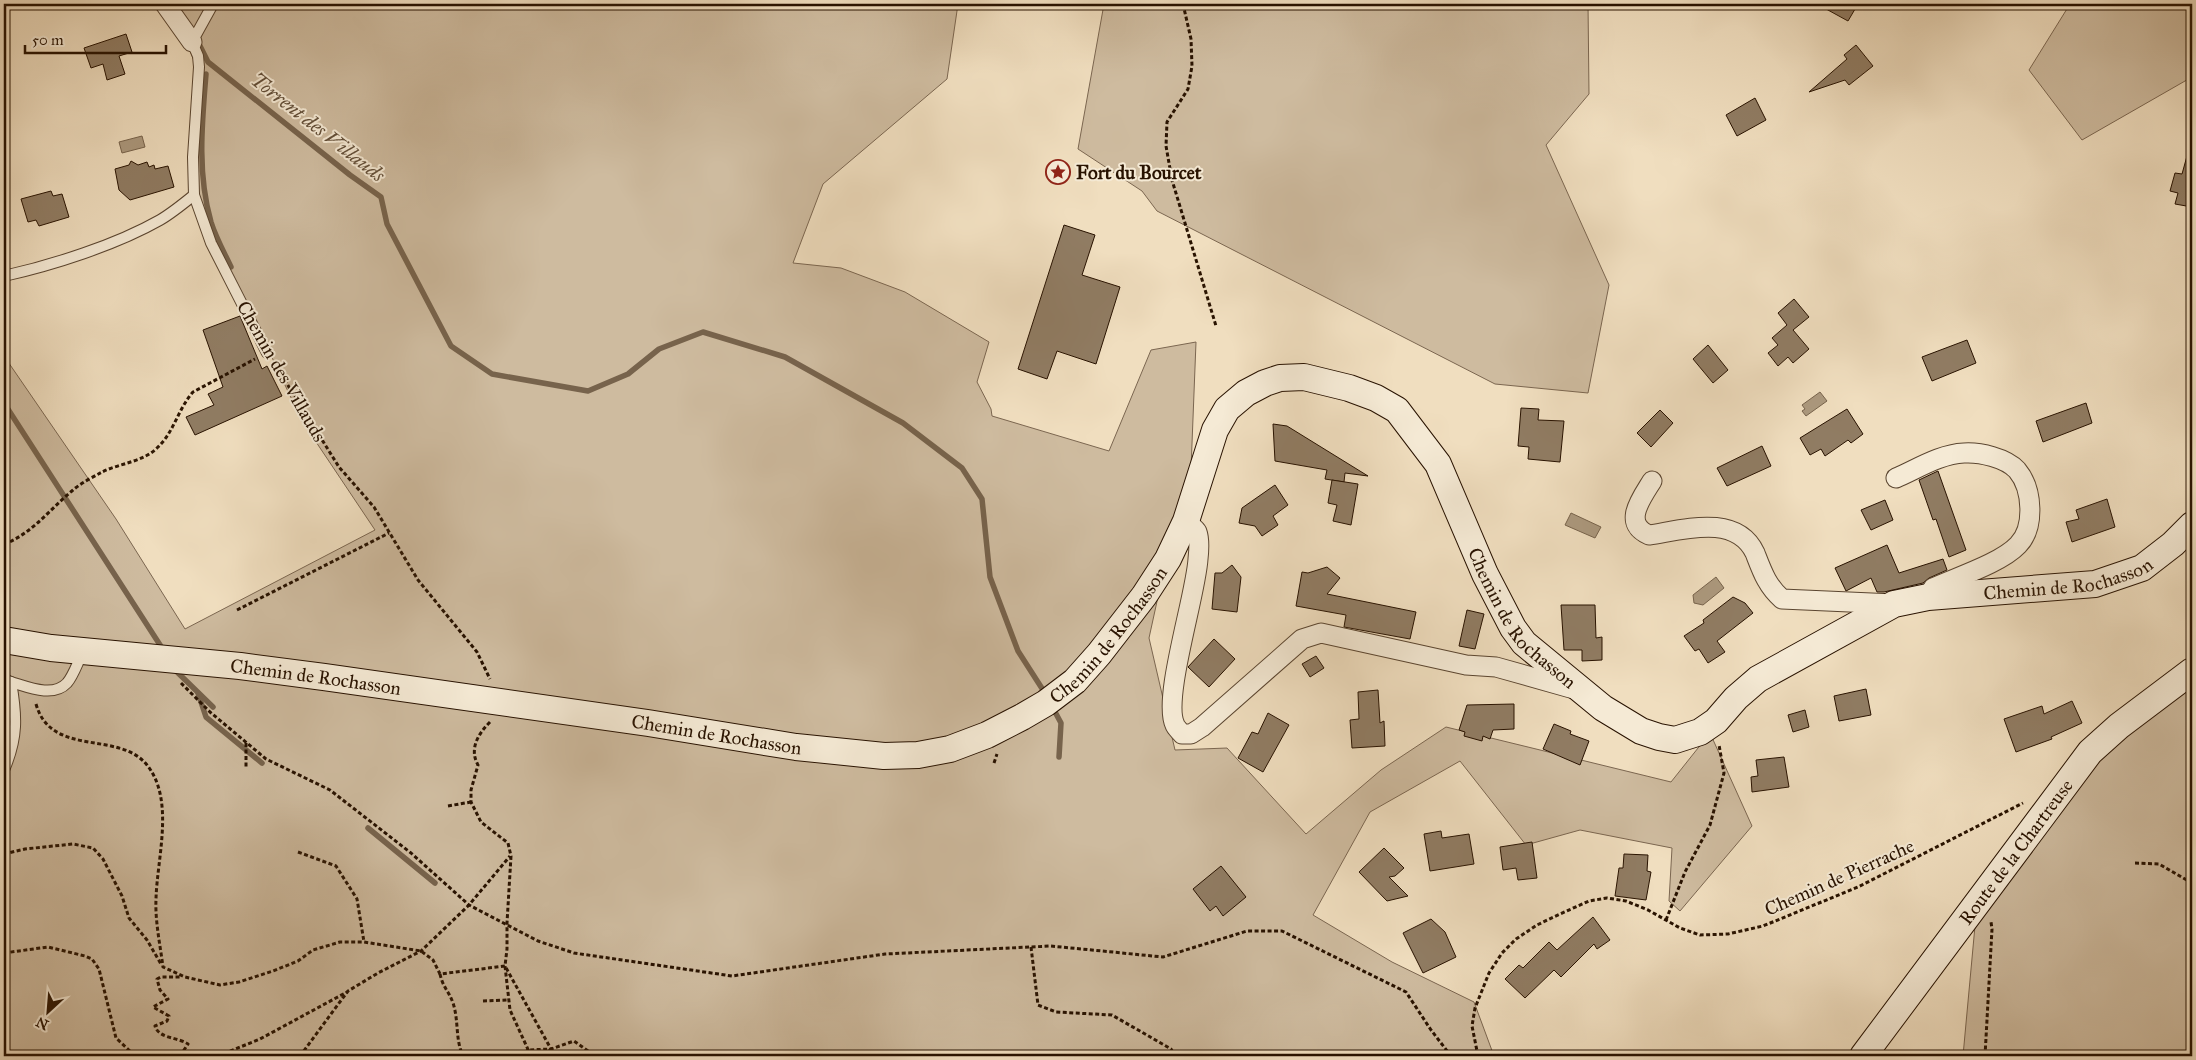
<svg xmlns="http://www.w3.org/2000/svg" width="2196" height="1060" font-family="'IM FELL Great Primer',serif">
	<rect width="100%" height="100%" fill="#f0debf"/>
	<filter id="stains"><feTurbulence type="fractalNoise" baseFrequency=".004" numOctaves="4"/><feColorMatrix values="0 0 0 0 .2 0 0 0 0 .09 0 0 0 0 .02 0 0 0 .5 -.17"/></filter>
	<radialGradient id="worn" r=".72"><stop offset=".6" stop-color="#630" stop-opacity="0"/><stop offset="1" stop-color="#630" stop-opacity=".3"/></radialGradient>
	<!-- green -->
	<g fill="#cebb9f" stroke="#7b6650">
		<path d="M 163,4 L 958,4 L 947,79 L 823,184 L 793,263 L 841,268 L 905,292 L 989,342 L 977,382 L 991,409 L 992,416 L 1109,451 L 1151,350 L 1196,342 L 1191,469 L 1175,519 L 1149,638 L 1175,750 L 1227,748 L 1306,834 L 1381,770 L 1446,727 L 1671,782 L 1710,733 L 1752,826 L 1680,911 L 1669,901 L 1672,848 L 1580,830 L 1526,845 L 1460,761 L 1370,812 L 1313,915 L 1392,962 L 1474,1002 L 1494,1056 L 4,1056 L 4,356 L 116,519 L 185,629 L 375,530 L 302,421 L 267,347 L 210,239 L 196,190 L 198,70 L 180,28 Z"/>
		<path d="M 1104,4 L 1588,4 L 1589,94 L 1546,145 L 1609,285 L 1588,393 L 1495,384 L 1157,211 L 1142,191 L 1078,149 Z"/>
		<path d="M 2070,4 L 2192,4 L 2192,77 L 2082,140 L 2029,70 Z"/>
		<path d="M 2192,675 L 2192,1056 L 1963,1056 L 1976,915 L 2071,782 Z"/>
	</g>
	<!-- water -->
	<g fill="#ac997e" stroke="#77634c">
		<path d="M 142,136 L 145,147 L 122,153 L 119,142 Z"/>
		<path d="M 1820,392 L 1827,401 L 1806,416 L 1802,411 L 1805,409 L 1802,405 Z"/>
		<path d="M 1571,513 L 1601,527 L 1595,538 L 1565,525 Z"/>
		<path d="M 1716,577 L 1724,588 L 1703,605 L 1694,603 L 1693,595 Z"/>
	</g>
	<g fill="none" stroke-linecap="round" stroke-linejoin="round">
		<!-- stream -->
		<g stroke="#77634c" stroke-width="5.5">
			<path d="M 197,40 L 208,62 L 350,175 L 381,197 L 387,224 L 451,346 L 492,374 L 588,391 L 628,374 L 659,349 L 703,332 L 785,357 L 903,423 L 962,468 L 982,499 L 990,577 L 1018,651 L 1043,690"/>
			<path d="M 206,74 C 202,123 197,173 211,222 C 216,238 224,252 231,267"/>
			<path d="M 4,403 L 162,648"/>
			<path d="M 174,669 L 213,707"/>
			<path d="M 198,693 L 206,717 L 262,763"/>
			<path d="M 1054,710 L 1061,723 L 1059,757"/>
			<path d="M 368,828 L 435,883"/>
		</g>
	</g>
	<!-- building -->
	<g fill="#907c63" stroke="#281200">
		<path d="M 1817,4 L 1858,4 L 1848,21 Z"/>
		<path d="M 126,34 L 132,52 L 119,56 L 125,74 L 107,80 L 103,64 L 91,68 L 84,48 Z"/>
		<path d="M 1856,45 L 1873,66 L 1849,85 L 1845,80 L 1809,92 L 1847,59 L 1844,55 Z"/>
		<path d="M 1755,98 L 1766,120 L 1737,136 L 1726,115 Z"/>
		<path d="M 2187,156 L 2192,157 L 2192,207 L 2175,204 L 2178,193 L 2170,191 L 2175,173 L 2182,174 Z"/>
		<path d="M 131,161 L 138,165 L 147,162 L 149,167 L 154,165 L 155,169 L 168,166 L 174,187 L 130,200 L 119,190 L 115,169 L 129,165 Z"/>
		<path d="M 51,191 L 53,196 L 62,194 L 69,217 L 39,226 L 36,220 L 28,222 L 21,199 Z"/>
		<path d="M 1064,225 L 1095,235 L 1082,275 L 1120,287 L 1096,364 L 1057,351 L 1047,379 L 1018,369 Z"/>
		<path d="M 1794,299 L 1809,317 L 1793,330 L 1809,349 L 1793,363 L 1788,357 L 1778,366 L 1768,353 L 1778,345 L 1772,338 L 1787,325 L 1778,313 Z"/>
		<path d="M 240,316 L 262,369 L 267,366 L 282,396 L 195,435 L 186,417 L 214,405 L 208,394 L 223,387 L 203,330 Z"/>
		<path d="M 1967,340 L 1976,363 L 1932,381 L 1922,357 Z"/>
		<path d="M 1708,345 L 1728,370 L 1713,383 L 1693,359 Z"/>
		<path d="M 2086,403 L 2092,423 L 2043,442 L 2036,421 Z"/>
		<path d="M 1521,408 L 1539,409 L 1538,420 L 1564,421 L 1560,462 L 1528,459 L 1529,447 L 1518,446 Z"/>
		<path d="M 1847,409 L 1863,434 L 1851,443 L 1848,440 L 1825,456 L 1821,449 L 1810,455 L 1800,438 Z"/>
		<path d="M 1660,410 L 1673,423 L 1651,447 L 1637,433 Z"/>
		<path d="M 1273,424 L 1287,426 L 1368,476 L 1345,473 L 1344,482 L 1325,479 L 1327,470 L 1275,461 Z"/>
		<path d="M 1762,446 L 1771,466 L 1727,486 L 1717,468 Z"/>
		<path d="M 1938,471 L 1966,550 L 1949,557 L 1936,519 L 1933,520 L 1919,480 Z"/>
		<path d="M 1332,480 L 1358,484 L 1351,525 L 1333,521 L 1337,505 L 1328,503 Z"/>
		<path d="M 1275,485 L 1288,505 L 1273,516 L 1278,525 L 1262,536 L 1255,526 L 1239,523 L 1242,508 Z"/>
		<path d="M 2107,499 L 2115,527 L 2072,542 L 2066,522 L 2079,519 L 2076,510 Z"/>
		<path d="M 1885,500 L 1893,520 L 1871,530 L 1861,510 Z"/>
		<path d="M 1887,545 L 1899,573 L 1943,559 L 1947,570 L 1929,578 L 1923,583 L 1884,592 L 1877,592 L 1871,578 L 1846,591 L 1835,568 Z"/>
		<path d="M 1232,565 L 1241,577 L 1237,612 L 1212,609 L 1215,573 L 1222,573 Z"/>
		<path d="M 1327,567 L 1340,578 L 1327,594 L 1416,612 L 1410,639 L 1344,627 L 1346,615 L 1296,606 L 1302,572 L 1308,573 Z"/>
		<path d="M 1733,597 L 1745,603 L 1753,613 L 1717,641 L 1725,652 L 1708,663 L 1699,649 L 1695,651 L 1684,636 L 1704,623 L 1703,620 Z"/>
		<path d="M 1561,605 L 1595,605 L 1596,638 L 1602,637 L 1602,660 L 1582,661 L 1582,650 L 1564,650 Z"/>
		<path d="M 1467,610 L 1484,614 L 1475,649 L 1459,646 Z"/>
		<path d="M 1214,639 L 1235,659 L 1209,687 L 1188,667 Z"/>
		<path d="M 1316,656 L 1324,668 L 1310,677 L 1302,664 Z"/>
		<path d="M 1866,689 L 1871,715 L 1839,721 L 1834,696 Z"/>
		<path d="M 1378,690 L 1380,723 L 1384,721 L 1385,746 L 1352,748 L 1350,720 L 1359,719 L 1358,692 Z"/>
		<path d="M 2072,701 L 2082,723 L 2051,737 L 2052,739 L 2016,752 L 2004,719 L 2042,706 L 2044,714 Z"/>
		<path d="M 1514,704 L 1514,729 L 1493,730 L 1490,739 L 1483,736 L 1482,741 L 1464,736 L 1465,732 L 1459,730 L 1467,705 Z"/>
		<path d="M 1805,710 L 1809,727 L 1793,732 L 1788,715 Z"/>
		<path d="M 1268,713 L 1289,725 L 1263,772 L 1238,758 L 1252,732 L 1258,734 Z"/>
		<path d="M 1554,724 L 1571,731 L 1570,734 L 1589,741 L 1580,765 L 1543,749 Z"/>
		<path d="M 1784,757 L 1789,787 L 1752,792 L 1751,777 L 1758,776 L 1756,760 Z"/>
		<path d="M 1441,831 L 1442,838 L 1469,834 L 1474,864 L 1430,871 L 1424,834 Z"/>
		<path d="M 1532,842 L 1537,878 L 1518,880 L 1516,868 L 1503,870 L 1500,847 Z"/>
		<path d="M 1384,848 L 1404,868 L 1395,876 L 1389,877 L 1408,896 L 1387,901 L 1359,872 Z"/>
		<path d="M 1624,854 L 1648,855 L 1647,871 L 1651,872 L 1646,900 L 1615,896 L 1619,868 L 1623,868 Z"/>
		<path d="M 1221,866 L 1246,897 L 1223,916 L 1216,906 L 1210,911 L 1193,889 Z"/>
		<path d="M 1593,917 L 1610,940 L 1597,949 L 1594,944 L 1561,977 L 1554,970 L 1525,998 L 1505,979 L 1519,965 L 1523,968 L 1549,942 L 1557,950 Z"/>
		<path d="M 1431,919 L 1445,932 L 1456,957 L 1423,973 L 1403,933 Z"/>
	</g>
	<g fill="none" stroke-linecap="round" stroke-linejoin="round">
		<defs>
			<g id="lane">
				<path d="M 213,4 L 192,42 L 198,56 L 199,67 L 193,157 L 194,195 L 211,243 L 267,353"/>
				<path d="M 4,276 C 53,265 116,245 160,220 C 172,213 183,204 194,195"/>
				<path d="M 4,679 L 11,682 C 17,716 18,738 4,770"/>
				<path d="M 11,682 C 28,687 53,698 67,683 C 74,675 78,661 83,652"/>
			</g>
			<g id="street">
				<path d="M 165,4 L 192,42"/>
				<path d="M 1896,478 C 1917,469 1940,454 1964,453 C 1980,452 2006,458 2017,470 C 2033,489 2035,528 2018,545 C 2001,563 1957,577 1933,588 L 1928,597"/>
				<path d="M 1652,481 C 1641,499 1622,523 1649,535 C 1683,530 1736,513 1755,553 C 1762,571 1767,586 1782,599 L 1894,604"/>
				<path d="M 1186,521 C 1189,525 1195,528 1197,532 C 1200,540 1199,550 1198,559 C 1196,595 1162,699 1175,725 C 1176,728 1180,731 1182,734 L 1191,734 L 1202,727 L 1302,639 L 1321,633 L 1466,665 L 1496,667 L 1574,689"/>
			</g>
			<g id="secondary">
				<path id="s1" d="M 4,640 L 51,648 L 240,666 L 324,677 L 648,723 L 796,747 L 884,756 L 918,755 L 950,749 L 987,735 L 1022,717 L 1046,703 L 1075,681 L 1099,654 L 1144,596 L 1168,559 L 1186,521 L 1215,430 L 1227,409 L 1246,393 L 1265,383 L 1280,378 L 1304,377 L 1349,388 L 1376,398 L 1397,410 L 1438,464 L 1485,574 L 1513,628 L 1524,643 L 1603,708 L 1641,731 L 1659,737 L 1675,740 L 1700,732 L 1716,721 L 1736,698 L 1758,679 L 1894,604 L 1928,597 L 2095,584 L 2142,568 L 2173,544 L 2192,525"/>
				<path id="s2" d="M 1863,1056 L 2090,752 L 2119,726 L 2192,671"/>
			</g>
		</defs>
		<!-- lane casing -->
		<use href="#lane" stroke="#5a4530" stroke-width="12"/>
		<!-- street casing -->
		<use href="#street" stroke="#5a4530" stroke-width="21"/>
		<!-- secondary casing -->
		<use href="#secondary" stroke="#281200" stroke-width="28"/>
		<!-- path -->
		<g stroke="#281200" stroke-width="3" stroke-dasharray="4 2.5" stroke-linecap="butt">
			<path d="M 1183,4 L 1191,39 L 1192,66 L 1188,89 L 1167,122 L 1166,146 L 1172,180 L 1216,326"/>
			<path d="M 274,363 L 339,467 L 374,507 L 418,580 L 477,652 L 490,679"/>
			<path d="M 4,544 C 32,534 50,509 73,490 C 81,483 93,477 102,472 C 120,463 144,462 158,447 C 174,432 178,409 193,392 L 255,359"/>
			<path d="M 237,610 L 389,533"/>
			<path d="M 181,683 L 210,712 L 266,759 L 330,790 L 411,853 L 469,905 L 538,941 L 574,953 L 732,976 L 885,954 L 1051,946 L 1163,957 L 1247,931 L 1282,931 L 1406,992 L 1431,1030 L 1451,1056"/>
			<path d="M 36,704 C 51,758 119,730 147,765 C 175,800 157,858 156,899 C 155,921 160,944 163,967 L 185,977 L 220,985 L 239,982 L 273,971 L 298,961 L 313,950 L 340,942 L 364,942 L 421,951 L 433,960 L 440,974 L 505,966 L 551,1049 L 541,1056"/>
			<path d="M 490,722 C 478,734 469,749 478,765 L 471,790 L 471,802 L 481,822 L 508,843 L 511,856 L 507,923 L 507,949 L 505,966 L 510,1010 L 531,1056"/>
			<path d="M 246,743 L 246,768"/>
			<path d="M 994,763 L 997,754"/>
			<path d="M 448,806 L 471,802"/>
			<path d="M 298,852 L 336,866 L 357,899 L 364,942"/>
			<path d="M 4,854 L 25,849 L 73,844 L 93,848 L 103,859 L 122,896 L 129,918 L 147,940 L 161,964"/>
			<path d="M 2135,863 L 2159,864 L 2192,883"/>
			<path d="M 1666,920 L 1685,872 L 1710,825 L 1724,773 L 1719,745"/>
			<path d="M 1031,947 L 1038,1005 L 1056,1012 L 1112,1015 L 1171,1049 L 1175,1056"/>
			<path d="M 4,953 L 48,947 L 85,956 L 92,959 L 99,969 L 116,1038 L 133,1054 L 143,1056"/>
			<path d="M 440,974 C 443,988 449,991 453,1003 C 459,1021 455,1039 463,1056"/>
			<path d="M 483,1001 L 509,1000"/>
			<path d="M 180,1056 L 188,1044 C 178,1037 159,1039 155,1026 L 167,1021 L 169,1016 L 153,1007 L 168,999 L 160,990 L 157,979 L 161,977 L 181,977"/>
			<path d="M 218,1056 L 260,1039 L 347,992"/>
			<path d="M 300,1056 L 348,991 L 378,973 L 421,951 L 469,905 L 510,856"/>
			<path d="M 519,1056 L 528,1050 L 551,1049 L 574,1041 L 595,1056"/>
			<path d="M 1478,1056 L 1472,1026 L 1475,1008 L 1489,973 L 1502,953 L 1516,939 L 1537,925 L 1560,914 L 1589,901 L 1607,898 L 1626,901 L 1648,910 L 1680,928 L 1700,935 L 1728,934 L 1763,926 L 1858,887 L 2023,803"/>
			<path d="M 1985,1056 L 1992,929 L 1991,922"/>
		</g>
		<!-- lane -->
		<use href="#lane" stroke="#f5ead5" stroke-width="10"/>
		<!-- street -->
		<use href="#street" stroke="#f5ead5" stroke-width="19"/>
		<!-- secondary -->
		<use href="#secondary" stroke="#f5ead5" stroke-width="26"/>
	</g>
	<!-- icons -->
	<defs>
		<symbol id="sight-ring" viewBox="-11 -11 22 22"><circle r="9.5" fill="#f5ead5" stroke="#8f2418" stroke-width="1.5"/><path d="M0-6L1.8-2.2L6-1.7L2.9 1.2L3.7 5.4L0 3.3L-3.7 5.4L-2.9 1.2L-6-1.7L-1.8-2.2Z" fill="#8f2418"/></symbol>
	</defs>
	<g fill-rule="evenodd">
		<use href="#sight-ring" x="1044" y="158" width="28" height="28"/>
	</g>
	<g text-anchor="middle" stroke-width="4" stroke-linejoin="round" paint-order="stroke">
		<!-- poi labels -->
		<g font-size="19" font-weight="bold" fill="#281200" stroke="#f5ead5" text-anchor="start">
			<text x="1076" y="179">Fort du Bourcet</text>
		</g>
		<!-- street labels -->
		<g font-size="19" fill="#281200" stroke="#f5ead5">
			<text transform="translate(282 371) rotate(60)" y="7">Chemin des Villauds</text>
			<text dy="7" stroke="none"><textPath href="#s1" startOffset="2484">Chemin de Rochasson</textPath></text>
			<text dy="7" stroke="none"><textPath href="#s1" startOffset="1844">Chemin de Rochasson</textPath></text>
			<text dy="7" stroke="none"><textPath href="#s1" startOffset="1154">Chemin de Rochasson</textPath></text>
			<text dy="7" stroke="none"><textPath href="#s1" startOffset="314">Chemin de Rochasson</textPath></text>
			<text dy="7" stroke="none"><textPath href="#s1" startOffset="719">Chemin de Rochasson</textPath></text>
			<text dy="7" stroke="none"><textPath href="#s2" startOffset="255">Route de la Chartreuse</textPath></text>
			<text transform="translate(1839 877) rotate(-24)" y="7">Chemin de Pierrache</text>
		</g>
		<!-- water labels -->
		<g font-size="20" font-style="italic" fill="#634f39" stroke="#f5ead5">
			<text transform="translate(318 127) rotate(38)" y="7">Torrent des Villauds</text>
		</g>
	</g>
	<!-- margin -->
	<rect width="2196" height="1060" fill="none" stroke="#f0debf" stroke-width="20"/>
	<rect x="5" y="5" width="2186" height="1050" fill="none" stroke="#281200" stroke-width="2.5"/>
	<rect x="10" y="10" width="2176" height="1040" fill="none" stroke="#281200"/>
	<!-- north arrow -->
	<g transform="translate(48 1012) rotate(206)" stroke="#f5ead5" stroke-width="4" paint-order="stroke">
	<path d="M0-4L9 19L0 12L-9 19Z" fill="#281200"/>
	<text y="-8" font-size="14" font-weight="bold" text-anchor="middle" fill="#281200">N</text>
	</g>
	<!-- scale -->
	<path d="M25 45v8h141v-8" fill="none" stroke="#281200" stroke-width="2.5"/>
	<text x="32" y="45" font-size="15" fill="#281200" stroke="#f5ead5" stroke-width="4" paint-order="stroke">50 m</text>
	<rect width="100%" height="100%" filter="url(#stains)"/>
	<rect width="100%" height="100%" fill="url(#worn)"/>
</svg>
